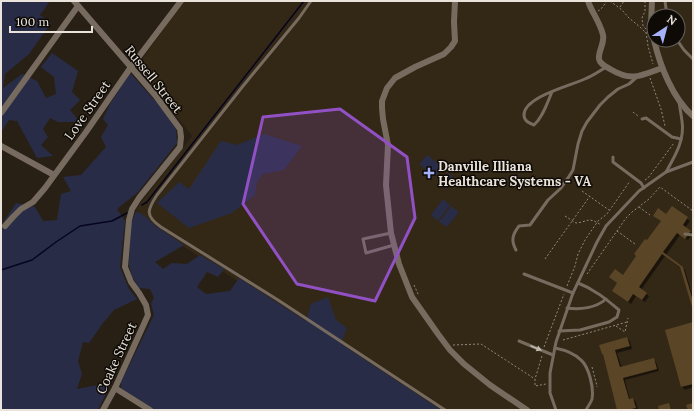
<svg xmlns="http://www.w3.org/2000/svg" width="694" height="411" font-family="Lora,serif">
	<rect width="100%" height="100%" fill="#282015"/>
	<!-- built -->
	<path fill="#332716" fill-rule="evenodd" d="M 184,1 L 693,1 L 693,410 L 433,410 L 388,378 L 147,223 L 136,209 L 192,136 L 137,66 ZM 654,16 L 678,16 L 678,40 L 654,40 Z"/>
	<!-- green -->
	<g fill="#292c47">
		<path d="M 1,1 L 50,1 L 40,15 L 51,23 L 29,54 L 5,74 L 3,88 L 22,74 L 37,81 L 46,98 L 56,94 L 54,77 L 41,67 L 52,53 L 78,71 L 72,92 L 80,100 L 70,110 L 80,122 L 58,122 L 50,118 L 43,129 L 48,137 L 41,145 L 53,156 L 37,158 L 17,121 L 9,120 L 1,132 Z"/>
		<path d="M 130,73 L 158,104 L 176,129 L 177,143 L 138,192 L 117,209 L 125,221 L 120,267 L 129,289 L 137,299 L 114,310 L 103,323 L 89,343 L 83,342 L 78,361 L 82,374 L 77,389 L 103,384 L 109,387 L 98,410 L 1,410 L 1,226 L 16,203 L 35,207 L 43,221 L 57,220 L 61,194 L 71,191 L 63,177 L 81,175 L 106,147 L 101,137 L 108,125 L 103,119 L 110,104 Z"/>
		<path d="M 264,134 L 302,146 L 284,170 L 263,174 L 257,182 L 255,195 L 232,213 L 189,228 L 157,203 L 179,182 L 189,189 L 221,141 L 237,145 Z"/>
		<path d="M 427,155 L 443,167 L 435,177 L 419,164 Z"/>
		<path d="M 448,173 L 454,178 L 445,189 L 439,185 Z"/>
		<path d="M 443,199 L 450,205 L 438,221 L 431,215 Z"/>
		<path d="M 451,206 L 459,212 L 447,227 L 439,222 Z"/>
		<path d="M 136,211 L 145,216 L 154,225 L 184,245 L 155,262 L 163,269 L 172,263 L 187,264 L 200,255 L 224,269 L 218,277 L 207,272 L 197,287 L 206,294 L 230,291 L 239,278 L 306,321 L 311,304 L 328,297 L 336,320 L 347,328 L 341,344 L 441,410 L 155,410 L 121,388 L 121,382 L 154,315 L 151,303 L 154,298 L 150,289 L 139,288 L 132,276 L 129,265 L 131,224 Z"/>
	</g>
	<!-- shadow -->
	<g fill="#0007">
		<path d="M 672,207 L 690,221 L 685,228 L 693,234 L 688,240 L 680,235 L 666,255 L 685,270 L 693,298 L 693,308 L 681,268 L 665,256 L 641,290 L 649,296 L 645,302 L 636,296 L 631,304 L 615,293 L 618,283 L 610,277 L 623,276 L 662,222 L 657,218 L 667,215 Z"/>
		<path d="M 693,323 L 693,387 L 685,390 L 682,387 L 666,331 Z"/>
		<path d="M 627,339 L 630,341 L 632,349 L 617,353 L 622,368 L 653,359 L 656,362 L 659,371 L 625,380 L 630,400 L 633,399 L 636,402 L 638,410 L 619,410 L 604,355 L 603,354 Z"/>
	</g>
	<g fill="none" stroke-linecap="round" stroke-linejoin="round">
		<!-- stream -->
		<g stroke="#06051e" stroke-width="1.5">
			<path d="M 142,205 L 147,202 L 304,1"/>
			<path d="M 1,270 L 32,260 L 56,242 L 80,226 L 112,221 L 127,213"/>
		</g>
	</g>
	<!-- building -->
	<g fill="#5a4527">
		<path d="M 672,206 L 688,217 L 683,225 L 691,231 L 685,239 L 677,233 L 663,252 L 683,267 L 693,301 L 693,310 L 680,267 L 662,254 L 639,287 L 647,293 L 642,300 L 633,294 L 628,302 L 612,291 L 617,283 L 609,277 L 615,269 L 623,275 L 636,256 L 634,254 L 645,239 L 647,240 L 661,221 L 653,216 L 658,208 L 666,214 Z"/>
		<path d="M 693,322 L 693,384 L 681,387 L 665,330 Z"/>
		<path d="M 627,337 L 630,346 L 615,350 L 620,367 L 654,358 L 657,369 L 623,378 L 629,399 L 633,398 L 636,408 L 627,410 L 617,410 L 603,354 L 602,354 L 599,345 Z"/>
		<path d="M 669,403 L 671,410 L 659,410 L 658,406 Z"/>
		<path d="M 693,403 L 693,410 L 688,410 L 686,405 Z"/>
	</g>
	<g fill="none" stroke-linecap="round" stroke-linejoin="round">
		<!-- path -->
		<g stroke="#90897f" stroke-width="1" stroke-dasharray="2 2" stroke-linecap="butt">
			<path d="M 610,1 L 622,10 L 629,18 L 640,27 L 646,33"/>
			<path d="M 645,1 L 645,12 L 643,15 L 642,18 L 643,26 L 646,29"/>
			<path d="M 620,7 L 624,1"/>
			<path d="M 598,11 L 601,9 L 607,1"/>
			<path d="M 646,32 L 648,46 L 653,64"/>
			<path d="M 650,78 L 661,109 L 665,126"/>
			<path d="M 633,112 L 638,116"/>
			<path d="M 645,180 L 648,178 L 674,143"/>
			<path d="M 582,191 L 609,210"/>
			<path d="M 639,207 L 650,215"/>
			<path d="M 565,216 L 576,223 C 588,222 588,216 601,225"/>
			<path d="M 617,231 L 635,244"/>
			<path d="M 545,259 L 590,196"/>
			<path d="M 587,274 L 626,218 L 632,212 L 649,199 L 660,187 L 693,211"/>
			<path d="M 414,285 L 419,296"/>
			<path d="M 567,286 L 575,266 L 578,254 L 585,240 L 598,221 L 607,214 L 630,181"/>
			<path d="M 616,326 L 625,332 L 628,318"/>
			<path d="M 563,340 L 627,322"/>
			<path d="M 453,345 L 481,344 L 535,379"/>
			<path d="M 544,347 L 564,294"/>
			<path d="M 542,356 L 535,379 L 535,386 L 546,384"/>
			<path d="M 592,367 L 597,386 L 597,387"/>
		</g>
		<!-- service -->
		<g stroke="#766b5e" stroke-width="3">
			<path d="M 311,1 L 299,18 L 243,86 L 157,195 C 147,210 145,216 161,227 L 278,300 L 445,410"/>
			<path d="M 665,1 L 667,16"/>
			<path d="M 677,40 L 684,50 L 693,59"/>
			<path d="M 552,92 C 547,103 543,117 534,125 C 529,123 524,121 524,115 C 524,96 574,85 587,78 C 594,75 600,71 606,67"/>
			<path d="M 642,119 L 646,118 L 672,137 L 681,139"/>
			<path d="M 613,157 L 613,162 L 641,183 L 644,188"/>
			<path d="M 666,172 C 675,156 685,140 682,121 C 681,114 680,108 679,102"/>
			<path d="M 391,233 L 363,239 L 366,253 L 394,245"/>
			<path d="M 685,234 L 693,235"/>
			<path d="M 516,250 C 511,241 512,235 519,226 L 530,225 L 548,200 L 560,189 L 568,178 L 573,170 L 578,144 L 582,131 L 587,122 L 600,105 L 608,97 L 618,89 L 629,84 L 637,77"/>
			<path d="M 524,274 L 573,293"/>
			<path d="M 567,308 C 580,310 596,308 606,299"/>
			<path d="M 559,331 L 580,330 L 609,322 L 617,317 L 619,310 C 606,299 594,289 578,283"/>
			<path d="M 519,341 L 553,355"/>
			<path d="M 555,348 C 565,350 574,353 581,360 C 589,367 594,388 592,399 C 591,403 588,406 586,410"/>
			<path d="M 556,410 L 550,393 L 550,373 L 556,342 L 573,293 L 597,242 L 606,226 L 639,191 L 666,172 L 693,162"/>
		</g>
		<!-- minor -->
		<g stroke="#766b5e" stroke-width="6">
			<path d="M 74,1 L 155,95 L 180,129 L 181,137 L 180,147 L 139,198 L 132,209 L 129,220 L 125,267 L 131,282 L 139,293 L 146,305 L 148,315 L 115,388 L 103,410"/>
			<path d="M 455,1 L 454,22 L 455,41 L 451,47 L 444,54 L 415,67 L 395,78 L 387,88 L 382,101 L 382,108 L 383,119 L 388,145 L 386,185 L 391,233 L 399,264 L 412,297 L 438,334 L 450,350 L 464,364 L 490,385 L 527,410"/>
			<path d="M 588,1 C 592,13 600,22 603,35 C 605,43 598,51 599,59 C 600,64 605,66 610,69 C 632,82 640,76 662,68"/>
			<path d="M 652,1 L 651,25 L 654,38"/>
			<path d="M 654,40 C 660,66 673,99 693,116"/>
			<path d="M 1,113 L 78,6"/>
			<path d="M 1,146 L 54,175"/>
			<path d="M 5,226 L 13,217 L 21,209 L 33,202 L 45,188 L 86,132 L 131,67 L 181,1"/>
			<path d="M 115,388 L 150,410"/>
		</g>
	</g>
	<!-- one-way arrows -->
	<defs><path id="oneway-solid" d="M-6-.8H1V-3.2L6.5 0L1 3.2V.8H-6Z"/></defs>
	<use fill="#c1b9af" href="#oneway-solid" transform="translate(536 348) rotate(23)"/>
	<!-- marked area -->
	<path fill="#9151c5" fill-opacity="0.2" stroke="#9151c5" stroke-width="3" stroke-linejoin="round" d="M 340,109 L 407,157 L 415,218 L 375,301 L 297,284 L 243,204 L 263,117 Z"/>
	<!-- markers -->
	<path fill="#a6b1fc" stroke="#0e0a06" stroke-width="1.5" d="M427 167h4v4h4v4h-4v4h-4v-4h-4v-4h4z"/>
	<g text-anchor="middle" stroke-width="3" stroke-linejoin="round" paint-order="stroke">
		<!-- street labels -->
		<g font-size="13" fill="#e9e3db" stroke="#0e0a06">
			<text transform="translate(154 79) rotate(51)" y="5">Russell Street</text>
			<text transform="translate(87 110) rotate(-55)" y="5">Love Street</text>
			<text transform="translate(116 358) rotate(-65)" y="5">Coake Street</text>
		</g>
		<!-- poi labels -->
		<g font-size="13" font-weight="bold" fill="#e9e3db" stroke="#0e0a06" text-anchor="start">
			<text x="438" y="171">Danville Illiana<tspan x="438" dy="15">Healthcare Systems - VA</tspan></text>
		</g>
	</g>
	<!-- border -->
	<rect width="694" height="411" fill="none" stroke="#e9e3db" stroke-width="4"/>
	<!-- north arrow -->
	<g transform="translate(666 28) rotate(36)"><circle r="19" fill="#0e0a06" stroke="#66615b"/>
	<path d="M0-3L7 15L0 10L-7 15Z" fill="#a6b1fc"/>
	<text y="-6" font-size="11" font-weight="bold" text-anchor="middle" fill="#e9e3db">N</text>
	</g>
	<!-- scale -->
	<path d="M10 26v6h82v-6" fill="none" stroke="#e9e3db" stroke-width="2"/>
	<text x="16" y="26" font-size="12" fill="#e9e3db" stroke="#0e0a06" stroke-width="3" paint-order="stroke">100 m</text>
</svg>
